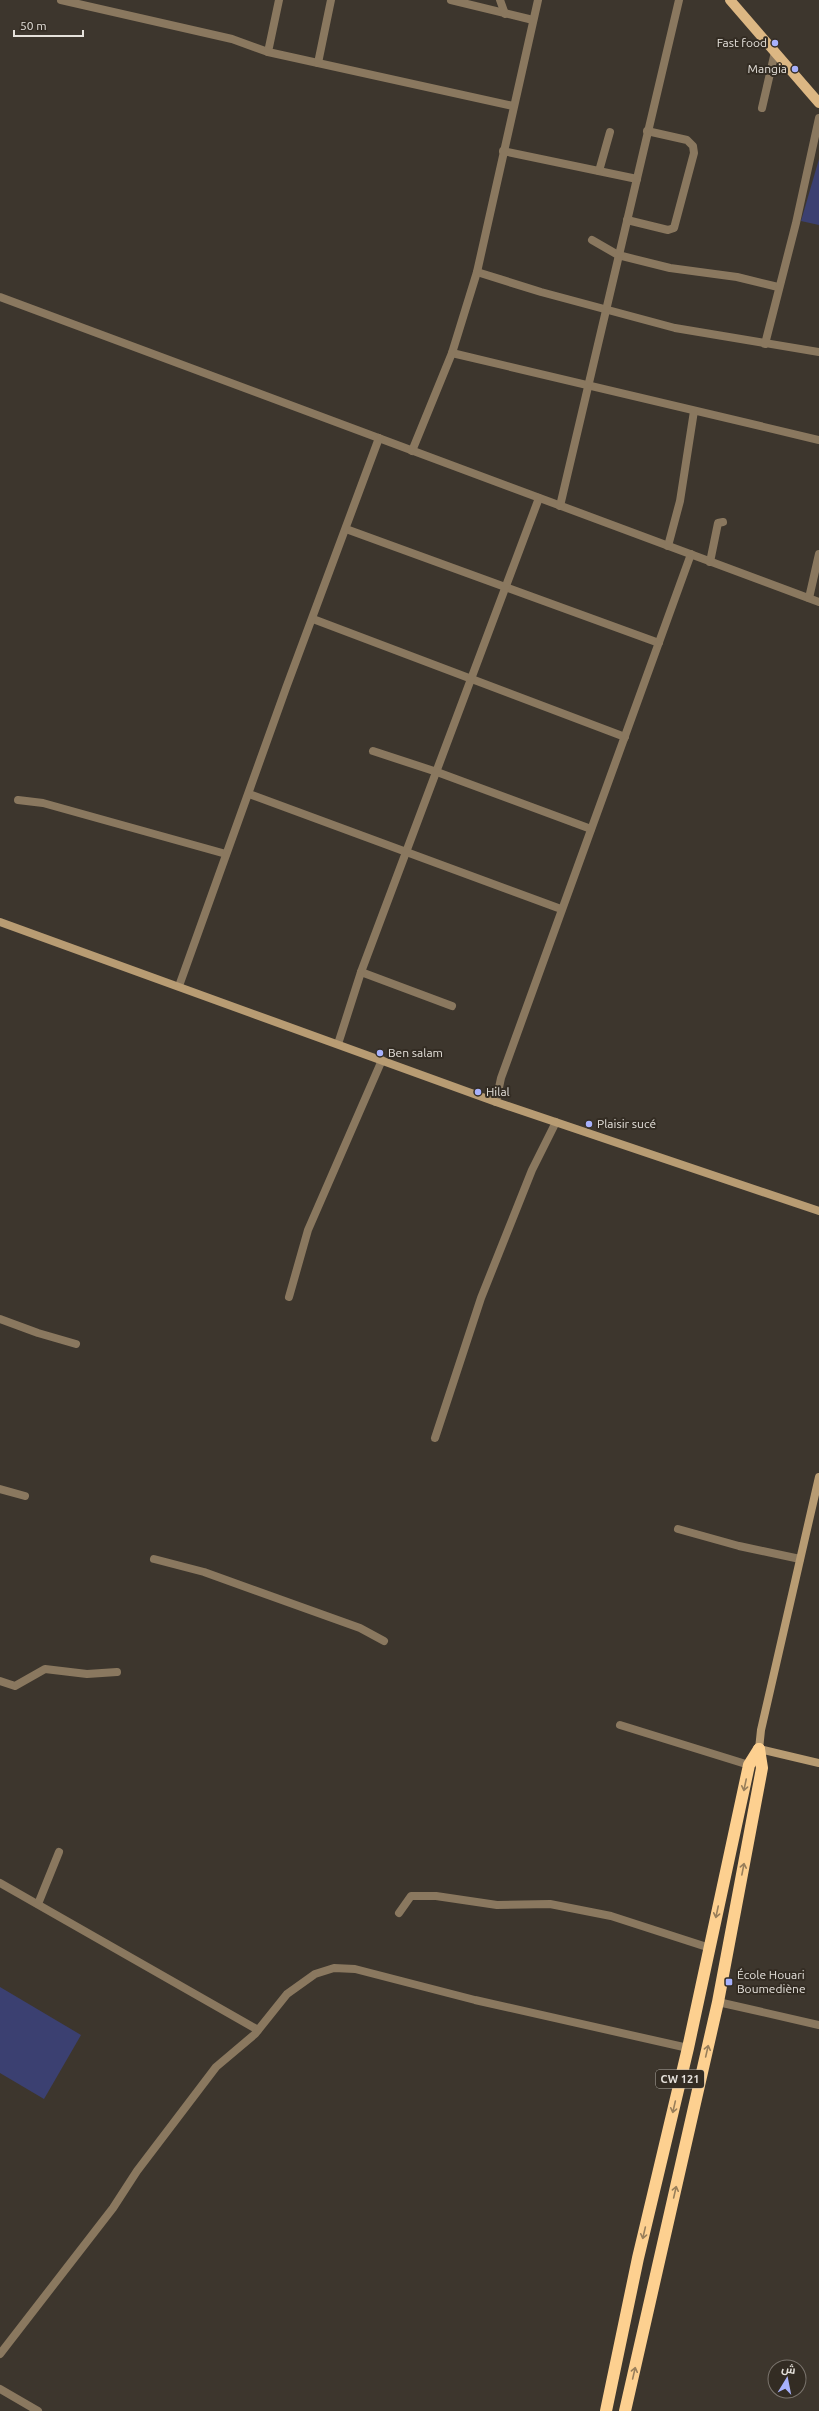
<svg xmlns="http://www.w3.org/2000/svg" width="819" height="2411" font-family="Ubuntu,Cairo,sans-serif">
	<rect width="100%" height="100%" fill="#3d362d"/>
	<!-- green -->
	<g fill="#3b4071">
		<path d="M 819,159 L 819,225 L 801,221 Z"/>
		<path d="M 0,1987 L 81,2035 L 44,2099 L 0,2073 Z"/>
	</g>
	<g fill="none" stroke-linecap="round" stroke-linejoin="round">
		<!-- street -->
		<g stroke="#8a785f" stroke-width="8">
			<path d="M 61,0 L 232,39 L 268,52"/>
			<path d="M 279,0 L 268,52 L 513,106"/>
			<path d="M 451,0 L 533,20"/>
			<path d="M 500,0 L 505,14"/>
			<path d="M 318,63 L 331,0"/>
			<path d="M 762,108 L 775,52"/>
			<path d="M 503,151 L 637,179"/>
			<path d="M 599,171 L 610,132"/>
			<path d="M 627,220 L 668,230 L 674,228 L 694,153 L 693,146 L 687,140 L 647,131"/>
			<path d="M 592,240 L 618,255 L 670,268 L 737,277 L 778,287"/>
			<path d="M 477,272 L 541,292 L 675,328 L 819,352"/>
			<path d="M 0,297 L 819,602"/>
			<path d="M 765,344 L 796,223 L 819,118"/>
			<path d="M 452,353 L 819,440"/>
			<path d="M 412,451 L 452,353 L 477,272 L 538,0"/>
			<path d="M 560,506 L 679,0"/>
			<path d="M 346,529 L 659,643"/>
			<path d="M 668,546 L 680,501 L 694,411"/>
			<path d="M 710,562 L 718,523 L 723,522"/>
			<path d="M 809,598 L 819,554"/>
			<path d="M 313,619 L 625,737"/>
			<path d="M 373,751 L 437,772 L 591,829"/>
			<path d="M 249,794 L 561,909"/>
			<path d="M 18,800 L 43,803 L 226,854"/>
			<path d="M 361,972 L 452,1006"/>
			<path d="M 179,986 L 286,688 L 379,438"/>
			<path d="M 338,1044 L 361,972 L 539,498"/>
			<path d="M 496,1102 L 501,1078 L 691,554"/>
			<path d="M 289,1297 L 308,1230 L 382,1060"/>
			<path d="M 0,1319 L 38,1333 L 76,1344"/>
			<path d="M 435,1438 L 481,1298 L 532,1170 L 556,1122"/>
			<path d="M 0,1489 L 25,1496"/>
			<path d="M 678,1529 L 739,1546 L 800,1559"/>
			<path d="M 154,1559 L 204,1572 L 360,1628 L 384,1641"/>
			<path d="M 0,1681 L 15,1686 L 45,1669 L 87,1674 L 117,1672"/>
			<path d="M 620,1725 L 749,1765"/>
			<path d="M 0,1883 L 258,2030"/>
			<path d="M 38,1904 L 59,1852"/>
			<path d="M 399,1913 L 411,1896 L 436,1896 L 497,1905 L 550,1904 L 611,1916 L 710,1948"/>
			<path d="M 718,2002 L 819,2025"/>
			<path d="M 0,2354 L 113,2208 L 137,2171 L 216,2067 L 255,2034 L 287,1994 L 315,1974 L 334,1968 L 355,1969 L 475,2000 L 688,2048"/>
			<path d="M 0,2389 L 38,2411"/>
		</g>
		<!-- secondary -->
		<g stroke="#b89c73" stroke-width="8">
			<path d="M 0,922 L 496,1102 L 819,1211"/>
			<path d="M 819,1477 L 761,1730 L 759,1749 L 819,1763"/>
		</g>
		<!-- primary -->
		<path stroke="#dcb783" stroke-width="10" d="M 730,0 L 819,103"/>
		<!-- highway -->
		<g stroke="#fdd090" stroke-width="12">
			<path d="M 606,2411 L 638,2258 L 688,2048 L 749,1765 L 759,1749"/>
			<path d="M 625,2411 L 718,2002 L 762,1768 L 759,1749"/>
		</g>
	</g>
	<!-- one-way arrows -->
	<defs><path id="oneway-shaft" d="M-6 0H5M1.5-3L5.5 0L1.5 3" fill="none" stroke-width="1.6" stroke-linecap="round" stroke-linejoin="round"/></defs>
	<g stroke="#987e5a">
		<use href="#oneway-shaft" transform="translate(745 1785) rotate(102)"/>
		<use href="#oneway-shaft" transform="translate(743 1869) rotate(-79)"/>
		<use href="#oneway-shaft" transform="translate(717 1912) rotate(102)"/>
		<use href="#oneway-shaft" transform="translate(707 2051) rotate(-77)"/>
		<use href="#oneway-shaft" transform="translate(674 2107) rotate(103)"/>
		<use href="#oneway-shaft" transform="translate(675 2192) rotate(-77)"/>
		<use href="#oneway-shaft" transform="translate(644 2233) rotate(103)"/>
		<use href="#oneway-shaft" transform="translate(634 2373) rotate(-77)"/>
	</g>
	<!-- markers -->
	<g fill="#a7b1fc" stroke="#332c23" stroke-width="1.5">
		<circle cx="775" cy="43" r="4"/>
		<circle cx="795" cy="69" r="4"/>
		<circle cx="380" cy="1053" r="4"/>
		<circle cx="478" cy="1092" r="4"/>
		<circle cx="589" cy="1124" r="4"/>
		<rect x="725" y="1978" width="8" height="8" rx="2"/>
	</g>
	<g text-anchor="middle" stroke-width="4" stroke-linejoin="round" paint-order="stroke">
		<!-- shield labels -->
		<rect fill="#332c23" stroke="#b0aba4" stroke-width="1" x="656" y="2070" width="48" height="18" rx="3"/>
		<g font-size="11" font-weight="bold" fill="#e5e1db">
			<text x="680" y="2083">CW 121</text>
		</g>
		<!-- poi labels -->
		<g font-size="12" fill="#e5e1db" stroke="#332c23" text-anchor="start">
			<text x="767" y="47" text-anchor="end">Fast food</text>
			<text x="787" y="73" text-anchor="end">Mangia</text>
			<text x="388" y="1057">Ben salam</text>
			<text x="486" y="1096">Hilal</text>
			<text x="597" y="1128">Plaisir sucé</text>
			<text x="737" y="1979">École Houari<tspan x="737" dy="14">Boumediène</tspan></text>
		</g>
	</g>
	<!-- north arrow -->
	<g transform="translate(787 2379) rotate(10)"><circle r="19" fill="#332c23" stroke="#7a746d"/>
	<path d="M0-3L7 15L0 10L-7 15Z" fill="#a7b1fc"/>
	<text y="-6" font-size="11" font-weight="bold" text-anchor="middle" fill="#e5e1db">ش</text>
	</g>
	<!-- scale -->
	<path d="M14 30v6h69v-6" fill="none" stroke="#e5e1db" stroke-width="2"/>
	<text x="20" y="30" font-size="12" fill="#e5e1db" stroke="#332c23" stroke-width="3" paint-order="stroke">50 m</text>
</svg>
